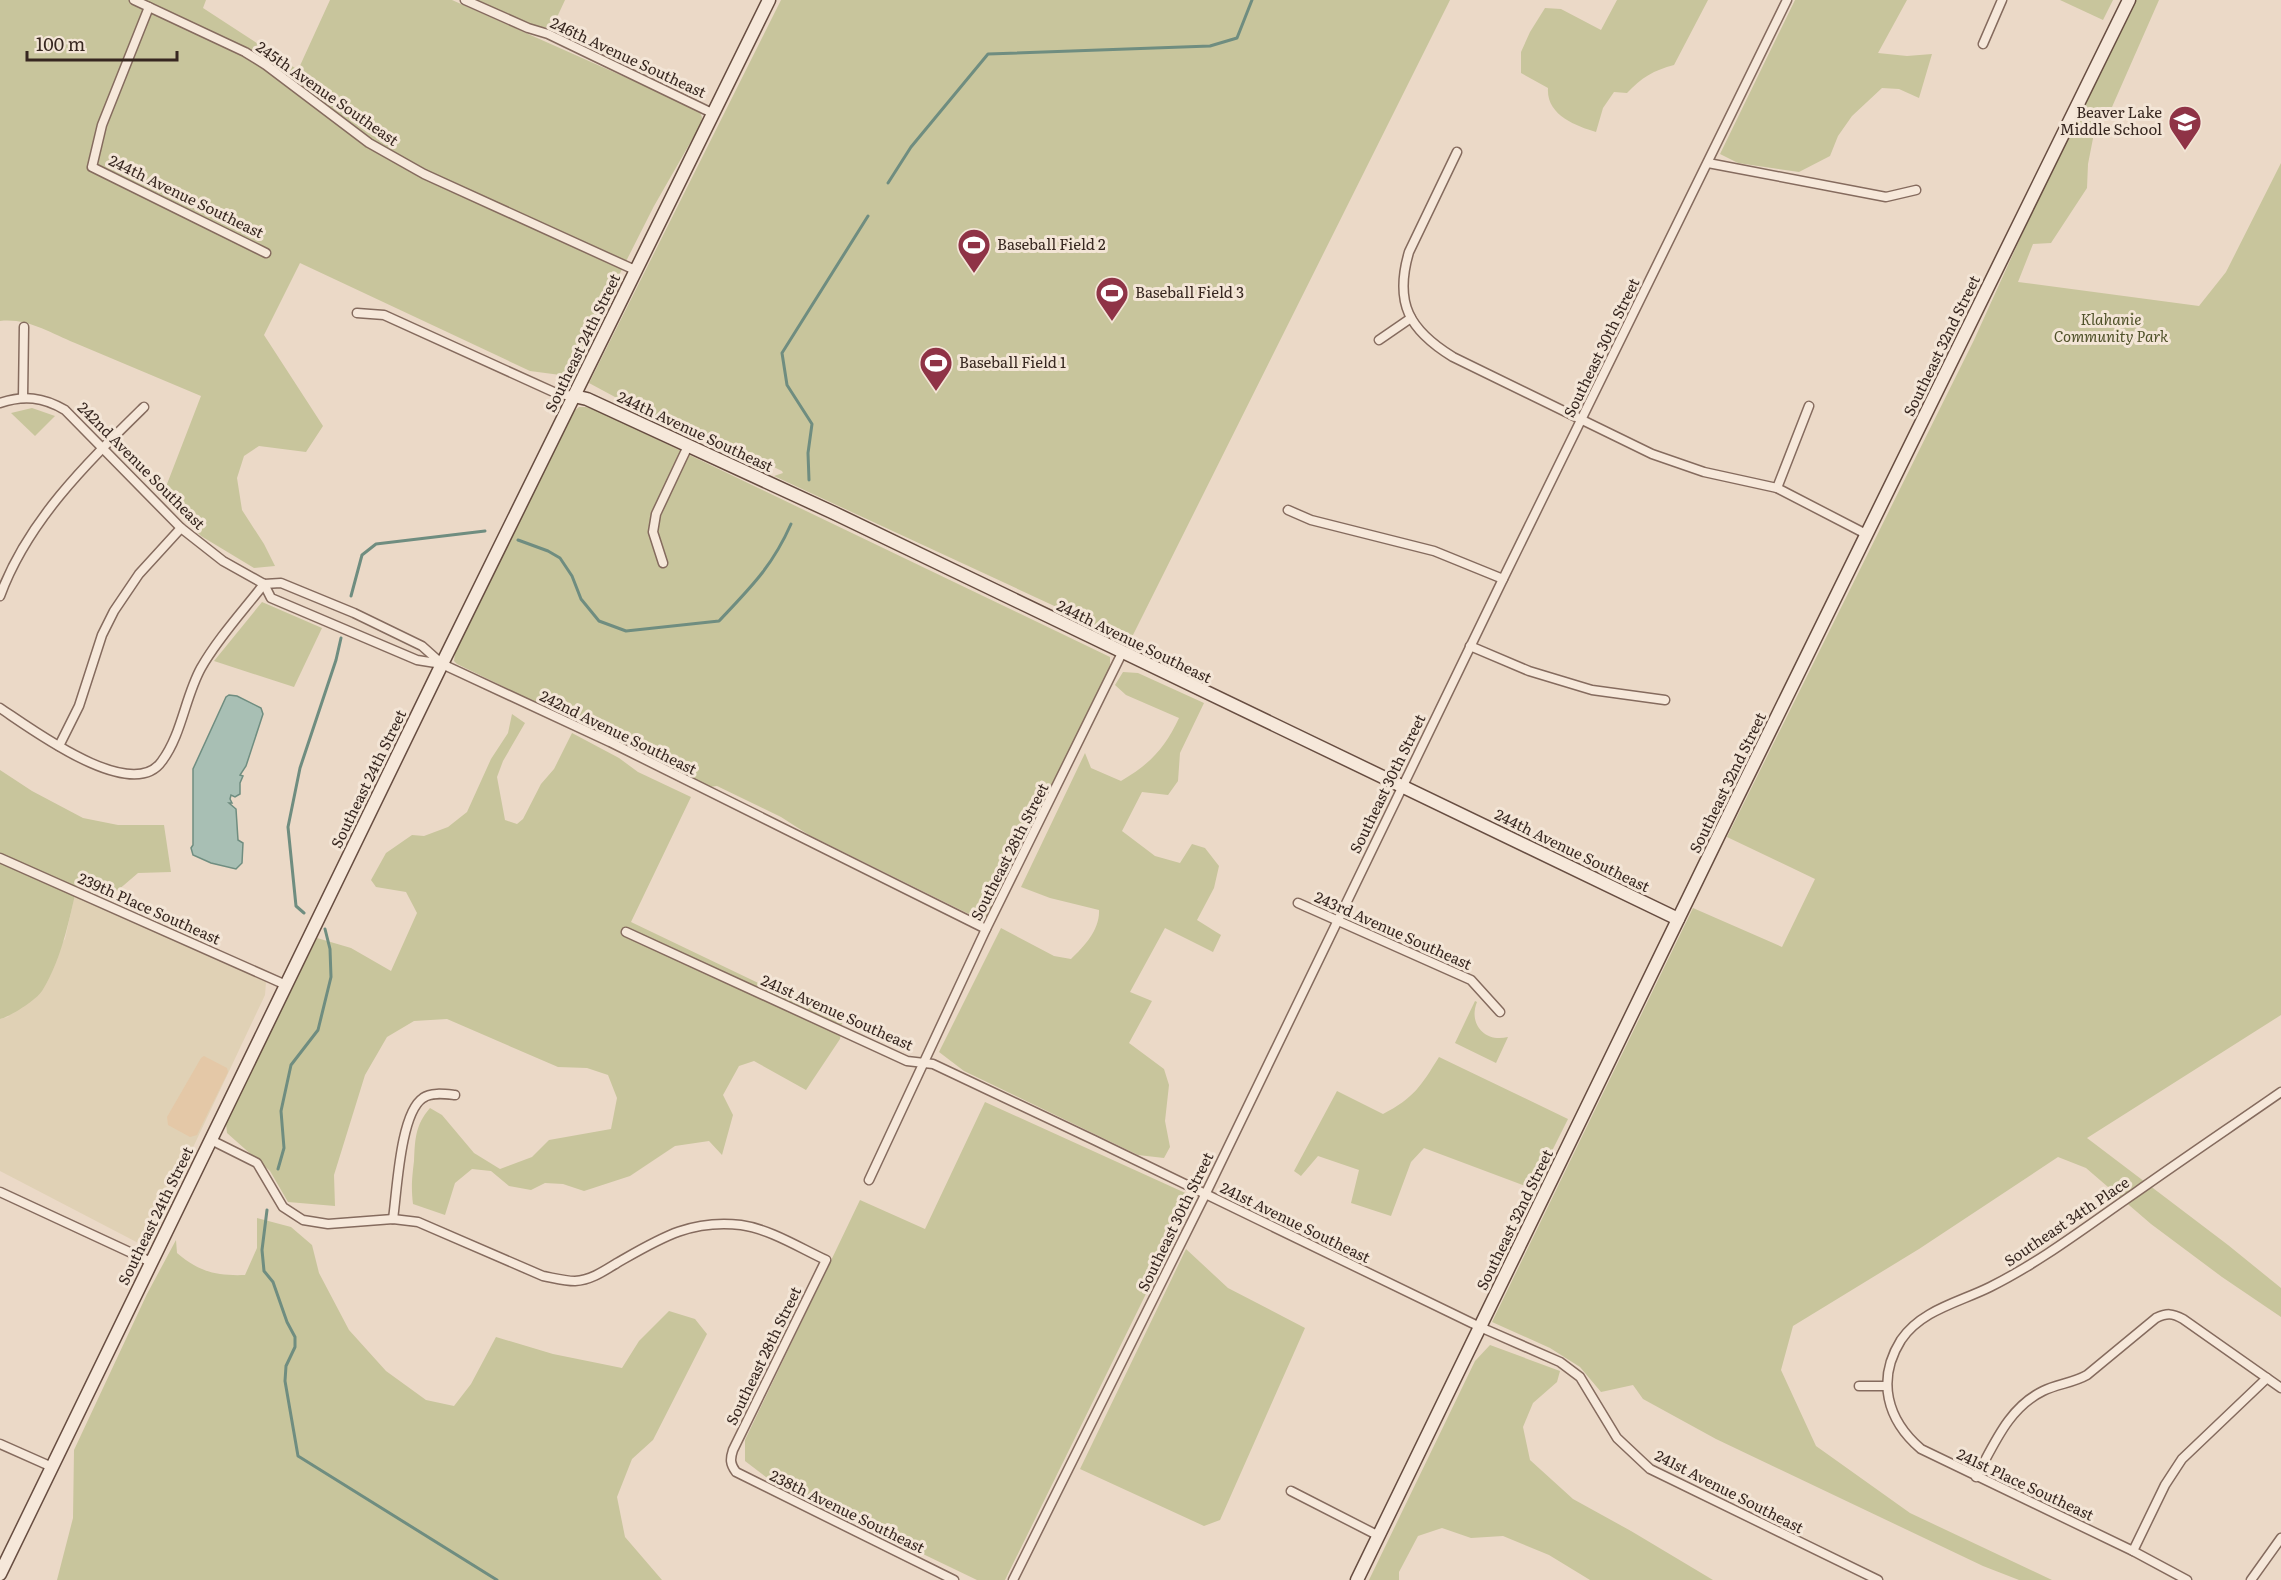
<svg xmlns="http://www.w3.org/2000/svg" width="2281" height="1580" font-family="Literata,serif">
	<rect width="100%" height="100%" fill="#ebd9c7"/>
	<!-- farmland -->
	<path fill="#e0d1b5" d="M 75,894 L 266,982 L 265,995 L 146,1247 L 0,1171 L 0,1019 L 8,1017 L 65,939 Z"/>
	<!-- green -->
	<g fill="#c8c59c">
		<path d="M 0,0 L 206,0 L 203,8 L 298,70 L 330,0 L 452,0 L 699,110 L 702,117 L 701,124 L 654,206 L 568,376 L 530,371 L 300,263 L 264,335 L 323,426 L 306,452 L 259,446 L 244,456 L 237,478 L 242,510 L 264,544 L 275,566 L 254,568 L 201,536 L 162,497 L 201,396 C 159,378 117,361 75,343 C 50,333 28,318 0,321 Z"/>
		<path d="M 477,0 L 565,0 L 552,28 L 532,26 Z"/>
		<path d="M 781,0 L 1450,0 L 1130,641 L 774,476 L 783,473 L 782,471 L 665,415 L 654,418 L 589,383 Z"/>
		<path d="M 1617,0 L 1708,0 L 1674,65 C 1654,70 1641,78 1627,93 L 1614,92 L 1603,108 L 1596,132 C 1576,126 1546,115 1548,88 L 1521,73 L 1521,52 L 1530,32 L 1545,8 L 1561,9 L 1601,30 Z"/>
		<path d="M 1795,0 L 1907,0 L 1878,53 L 1907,56 L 1932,54 L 1919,98 L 1899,89 L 1882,88 L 1852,116 L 1838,136 L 1830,156 L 1799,172 L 1738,163 L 1720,154 Z"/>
		<path d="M 2060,0 L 2113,0 L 2103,20 Z"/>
		<path d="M 2135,0 L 2159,0 L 2112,107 L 2097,118 L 2088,164 L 2087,188 L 2051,243 L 2033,244 L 2018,282 L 2199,306 L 2226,272 L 2281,163 L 2281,1015 L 2087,1138 L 2228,1245 L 2281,1288 L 2281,1317 L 2222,1277 L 2151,1224 L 2086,1168 L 2058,1157 L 1919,1249 L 1793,1326 L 1781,1370 L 1816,1446 L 1910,1513 L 2052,1580 L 2019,1580 L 1983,1566 L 1716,1439 L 1643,1399 L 1633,1385 L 1601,1392 L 1580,1367 L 1550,1348 L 1492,1322 L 1693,908 L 1782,947 L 1815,879 L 1727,837 L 1974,340 L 2043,188 Z"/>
		<path d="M 579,407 L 586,407 L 598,411 L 1110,657 L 1110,665 L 1105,678 L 990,915 L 979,919 L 809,835 L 781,817 L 717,786 L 709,787 L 457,664 L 454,661 L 455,653 L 573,412 Z"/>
		<path d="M 32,408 L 55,416 L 35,436 L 11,413 Z"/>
		<path d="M 262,602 L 322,628 L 294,687 L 214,661 Z"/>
		<path d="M 1123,672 L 1138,673 L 1204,703 L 1180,753 L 1178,781 L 1168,795 L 1142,792 L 1122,831 L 1155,856 L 1180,863 L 1192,844 L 1205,848 L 1219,866 L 1214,888 L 1197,920 L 1221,935 L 1213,952 L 1165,928 L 1130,992 L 1152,1001 L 1129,1043 L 1164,1069 L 1169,1085 L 1165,1121 L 1170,1147 L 1164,1158 L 1138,1155 L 964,1071 L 939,1052 L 1001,928 L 1054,956 L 1071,959 C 1085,946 1100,929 1099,910 L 1050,898 L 1021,887 L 1085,753 L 1091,768 L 1121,781 C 1150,764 1165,748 1179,718 L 1126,695 L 1115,685 Z"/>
		<path d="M 512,714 L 525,723 L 503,761 L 497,777 L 505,820 L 517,824 L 523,819 L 541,784 L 554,769 L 572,733 L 619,758 L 638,772 L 691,797 L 631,922 L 842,1023 L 840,1039 L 806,1090 L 754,1061 L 739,1066 L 723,1095 L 733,1115 L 722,1155 L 709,1141 L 675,1146 L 630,1176 L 584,1191 L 563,1184 L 545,1183 L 531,1190 L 509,1186 L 491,1171 L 472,1169 L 455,1183 L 445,1215 L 413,1204 C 411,1187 412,1178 414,1161 C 415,1140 415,1125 430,1108 L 442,1115 L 474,1153 L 500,1169 L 532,1157 L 549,1140 L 611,1129 L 617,1098 L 608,1075 L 587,1068 L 558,1067 L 447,1019 L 414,1021 L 387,1037 L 365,1075 L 334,1175 L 335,1206 L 288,1202 L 270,1171 L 227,1133 L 226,1123 L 317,938 L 351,948 L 391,971 L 417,913 L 406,892 L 376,887 L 371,880 L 386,853 L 412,835 L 424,836 L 448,827 L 467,812 L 491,759 L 508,733 Z"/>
		<path d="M 0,770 L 32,791 L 83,818 L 118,825 L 164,825 L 171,872 L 138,873 L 117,891 L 80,873 C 71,911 63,958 42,991 C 36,1000 10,1017 0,1019 Z"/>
		<path d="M 1475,1001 L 1477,1002 C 1468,1024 1485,1043 1508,1037 L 1496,1063 L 1455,1043 Z"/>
		<path d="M 1439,1057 L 1568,1119 L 1533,1189 L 1424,1148 L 1411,1162 L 1391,1216 L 1351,1203 L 1359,1170 L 1318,1156 L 1301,1176 L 1294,1171 L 1337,1091 L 1383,1114 C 1414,1098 1421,1086 1439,1057 Z"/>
		<path d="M 985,1102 L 1192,1196 L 1175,1235 L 1005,1580 L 977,1580 L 771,1481 L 745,1461 L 745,1440 L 860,1200 L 925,1229 Z"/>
		<path d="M 257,1218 L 291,1227 L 312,1245 L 319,1273 L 349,1330 L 386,1371 L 426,1400 L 454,1406 L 471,1384 L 496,1337 L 553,1354 L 622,1368 L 639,1341 L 669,1311 L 695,1319 L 707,1334 L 653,1440 L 632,1459 L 617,1497 L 625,1537 L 662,1580 L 57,1580 L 73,1518 L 74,1450 L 147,1294 L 176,1240 L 177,1253 C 199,1272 217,1276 245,1275 L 257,1248 Z"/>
		<path d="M 1186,1249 L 1228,1288 L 1305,1328 L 1220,1520 L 1204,1526 L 1080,1469 Z"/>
		<path d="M 1490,1345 L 1560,1371 L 1557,1382 L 1533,1403 L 1523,1427 L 1530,1460 L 1573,1499 L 1631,1531 L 1713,1580 L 1590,1580 L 1549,1555 L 1503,1536 L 1471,1538 L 1442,1528 L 1418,1536 L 1399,1572 L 1399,1580 L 1369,1580 L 1475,1361 Z"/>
	</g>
	<!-- sand -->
	<path fill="#e4c8a7" d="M 204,1056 L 227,1068 L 228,1072 L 197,1135 L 190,1137 L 168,1125 L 167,1117 L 201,1058 Z"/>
	<!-- water -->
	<path fill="#a8bfb4" stroke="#6f8d80" stroke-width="1.5" d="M 229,695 L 237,696 L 261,708 L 263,714 L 246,766 L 240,775 L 243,776 L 240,783 L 240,794 L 235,797 L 231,795 L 230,799 L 232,803 L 229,803 L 236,809 L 238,840 L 243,843 L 242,863 L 236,869 L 211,863 L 193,855 L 191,848 L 193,845 L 193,769 L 226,697 Z"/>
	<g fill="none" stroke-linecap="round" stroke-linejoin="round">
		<!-- stream -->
		<g stroke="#6f8d80" stroke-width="3">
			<path d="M 888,183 L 911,147 L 988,54 L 1210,46 L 1237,38 L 1252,0"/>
			<path d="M 809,480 L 808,453 L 812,424 L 787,385 L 782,353 L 868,216"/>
			<path d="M 518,540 L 548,551 L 560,558 L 572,576 L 581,599 L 599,621 L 626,631 L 719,621 C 750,588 772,567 791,524"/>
			<path d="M 351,596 L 362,555 L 376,544 L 485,531"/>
			<path d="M 304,913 L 296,906 L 288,827 L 300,768 L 336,660 L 341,638"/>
			<path d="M 278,1169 L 284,1148 L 281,1111 L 291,1065 L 318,1030 L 331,977 L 330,949 L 325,929"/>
			<path d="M 267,1210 L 262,1250 L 264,1271 L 273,1282 L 287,1322 L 295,1337 L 295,1347 L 286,1366 L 285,1381 L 298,1456 L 497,1580"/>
		</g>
		<defs>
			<g id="street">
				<path d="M 134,0 L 245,52 L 266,65 L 369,143 L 424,174 L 635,270"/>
				<path d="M 465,0 L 528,28 L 548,34 L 712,113"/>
				<path d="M 149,7 L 102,125 L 92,167 L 266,253"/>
				<path d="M 1983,44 L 2002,0"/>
				<path d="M 1457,152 L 1409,252 C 1394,303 1409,330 1453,357 L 1652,454 L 1704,472 L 1777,488 L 1866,534"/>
				<path d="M 1708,163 L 1886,197 L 1916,190"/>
				<path d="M 357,313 L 384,315 L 558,394 L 574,396"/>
				<path d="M 1379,340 L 1411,318"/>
				<path d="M 23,398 L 24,327"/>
				<path d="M 0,403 C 24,395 43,397 65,410 L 181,528 L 223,561 L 264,584 L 281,583 L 354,613 L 422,646 L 441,663"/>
				<path d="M 1777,488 L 1809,406"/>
				<path d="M 1288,510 L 1311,520 L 1434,551 L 1503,579"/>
				<path d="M 663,563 L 653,532 L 656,514 L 688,446"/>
				<path d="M 264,584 L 271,598 L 417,660 L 442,664 L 610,742 L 986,929"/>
				<path d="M 0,596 C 28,520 87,463 144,407"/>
				<path d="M 1470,646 L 1529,671 L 1592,690 L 1665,700"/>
				<path d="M 0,708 C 29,727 132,805 162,761 C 182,734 185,697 201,668 C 218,638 243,611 264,584"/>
				<path d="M 59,746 L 79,706 L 102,635 L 114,611 L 139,574 L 181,528"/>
				<path d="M 0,858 L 286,985"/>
				<path d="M 1298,903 L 1471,980 L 1500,1012"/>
				<path d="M 626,932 L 907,1061 L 933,1064 L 1094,1140 L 1480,1327 L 1560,1362 L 1580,1377 L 1617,1438 L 1650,1469 L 1878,1580"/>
				<path d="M 211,1140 L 257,1163 L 283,1207 L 303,1220 L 328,1224 L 393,1219 L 418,1222 L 543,1276 C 554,1278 564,1281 575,1281 C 591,1280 604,1271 617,1263 C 659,1239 690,1219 741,1225 C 770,1229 800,1248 826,1260 L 733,1450 C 730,1459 730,1464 736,1472 L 954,1580"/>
				<path d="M 869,1180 L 986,929 L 1122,653"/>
				<path d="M 0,1192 L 151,1262"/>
				<path d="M 393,1219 C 397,1192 400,1113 423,1098 C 431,1092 445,1094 455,1095"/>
				<path d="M 1859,1386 L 1887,1386"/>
				<path d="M 0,1444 L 52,1467"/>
				<path d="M 1976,1477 C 1994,1445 2008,1408 2043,1391 C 2057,1384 2073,1383 2087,1375 L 2156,1318 C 2167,1313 2172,1313 2183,1319 L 2281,1388"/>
				<path d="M 1291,1491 L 1379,1536"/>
				<path d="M 2133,1551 L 2165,1485 L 2182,1459 L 2267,1378"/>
				<path d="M 1013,1580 L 1205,1195 L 1503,579 L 1787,0"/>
				<path d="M 2187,1580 L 2133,1551 L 1921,1449 C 1887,1420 1876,1380 1901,1340 C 1921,1310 1960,1302 1990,1287 C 2042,1261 2087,1226 2135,1193 C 2183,1159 2232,1126 2281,1092"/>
				<path d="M 2251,1580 L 2281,1538"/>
			</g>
			<g id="secondary">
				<path d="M 574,396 L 587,399 L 834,513 L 1678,919"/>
				<path d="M 0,1574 L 442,664 L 769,0"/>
				<path d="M 1357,1580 L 1737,798 L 2129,0"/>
			</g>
		</defs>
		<!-- street casing -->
		<use href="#street" stroke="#856b5e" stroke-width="11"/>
		<!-- secondary casing -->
		<use href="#secondary" stroke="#674d41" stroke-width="15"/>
		<!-- street -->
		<use href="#street" stroke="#f6e8da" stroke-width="8"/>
		<!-- secondary -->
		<use href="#secondary" stroke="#f6e8da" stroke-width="12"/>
	</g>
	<!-- icons -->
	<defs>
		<symbol id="school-pin" viewBox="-11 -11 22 30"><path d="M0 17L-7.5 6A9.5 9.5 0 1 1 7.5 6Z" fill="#8f3346" stroke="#f3e5d6"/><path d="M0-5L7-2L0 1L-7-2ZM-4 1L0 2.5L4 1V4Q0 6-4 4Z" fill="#fff"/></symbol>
		<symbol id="stadium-pin" viewBox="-11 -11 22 30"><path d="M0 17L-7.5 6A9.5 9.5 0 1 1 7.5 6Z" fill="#8f3346" stroke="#f3e5d6"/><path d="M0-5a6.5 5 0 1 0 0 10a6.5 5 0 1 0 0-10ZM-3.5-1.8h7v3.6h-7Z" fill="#fff"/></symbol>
	</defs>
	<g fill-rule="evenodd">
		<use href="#school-pin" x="2166" y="103" width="38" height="52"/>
		<use href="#stadium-pin" x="955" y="226" width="38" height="52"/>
		<use href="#stadium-pin" x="1093" y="274" width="38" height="52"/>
		<use href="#stadium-pin" x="917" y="344" width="38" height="52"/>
	</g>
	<g text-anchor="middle" stroke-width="6" stroke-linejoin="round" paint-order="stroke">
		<!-- street labels -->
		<g font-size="15" fill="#372720" stroke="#f3e5d6">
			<text transform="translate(628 58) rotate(25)" y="5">246th Avenue Southeast</text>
			<text transform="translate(327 94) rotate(35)" y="5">245th Avenue Southeast</text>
			<text transform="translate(186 197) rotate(26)" y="5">244th Avenue Southeast</text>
			<text transform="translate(583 343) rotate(-64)" y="5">Southeast 24th Street</text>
			<text transform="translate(1942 346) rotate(-64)" y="5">Southeast 32nd Street</text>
			<text transform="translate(1602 348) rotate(-64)" y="5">Southeast 30th Street</text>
			<text transform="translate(695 432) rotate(25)" y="5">244th Avenue Southeast</text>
			<text transform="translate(141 466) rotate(45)" y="5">242nd Avenue Southeast</text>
			<text transform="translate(1134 642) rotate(26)" y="5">244th Avenue Southeast</text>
			<text transform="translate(618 733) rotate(26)" y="5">242nd Avenue Southeast</text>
			<text transform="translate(369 779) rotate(-64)" y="5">Southeast 24th Street</text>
			<text transform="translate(1728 783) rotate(-64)" y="5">Southeast 32nd Street</text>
			<text transform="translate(1388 784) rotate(-64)" y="5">Southeast 30th Street</text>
			<text transform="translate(1572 851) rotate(26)" y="5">244th Avenue Southeast</text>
			<text transform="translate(1010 852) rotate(-63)" y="5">Southeast 28th Street</text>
			<text transform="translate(149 909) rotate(24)" y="5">239th Place Southeast</text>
			<text transform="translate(1393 931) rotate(24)" y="5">243rd Avenue Southeast</text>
			<text transform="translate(837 1013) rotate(24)" y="5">241st Avenue Southeast</text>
			<text transform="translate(156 1216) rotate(-64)" y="5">Southeast 24th Street</text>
			<text transform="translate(1515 1220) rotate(-64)" y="5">Southeast 32nd Street</text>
			<text transform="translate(1176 1222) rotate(-64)" y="5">Southeast 30th Street</text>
			<text transform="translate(2067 1222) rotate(-34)" y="5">Southeast 34th Place</text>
			<text transform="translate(1295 1223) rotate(26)" y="5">241st Avenue Southeast</text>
			<text transform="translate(764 1356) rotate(-64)" y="5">Southeast 28th Street</text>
			<text transform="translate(2025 1485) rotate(25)" y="5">241st Place Southeast</text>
			<text transform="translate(1729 1492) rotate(27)" y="5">241st Avenue Southeast</text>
			<text transform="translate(847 1512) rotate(26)" y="5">238th Avenue Southeast</text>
		</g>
		<!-- poi labels -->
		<g font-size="15" fill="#372720" stroke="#f3e5d6" text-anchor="start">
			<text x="2162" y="118" text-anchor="end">Beaver Lake<tspan x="2162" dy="17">Middle School</tspan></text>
			<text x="997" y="250">Baseball Field 2</text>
			<text x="1135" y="298">Baseball Field 3</text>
			<text x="959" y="368">Baseball Field 1</text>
		</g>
		<!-- park labels -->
		<g font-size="15" font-style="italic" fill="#4f5129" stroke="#f3e5d6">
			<text x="2111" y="325">Klahanie<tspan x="2111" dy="17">Community Park</tspan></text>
		</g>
	</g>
	<!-- scale -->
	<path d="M27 51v9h150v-9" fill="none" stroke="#372720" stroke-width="3"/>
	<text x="36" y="51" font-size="18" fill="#372720" stroke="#f3e5d6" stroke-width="4.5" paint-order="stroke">100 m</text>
</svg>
